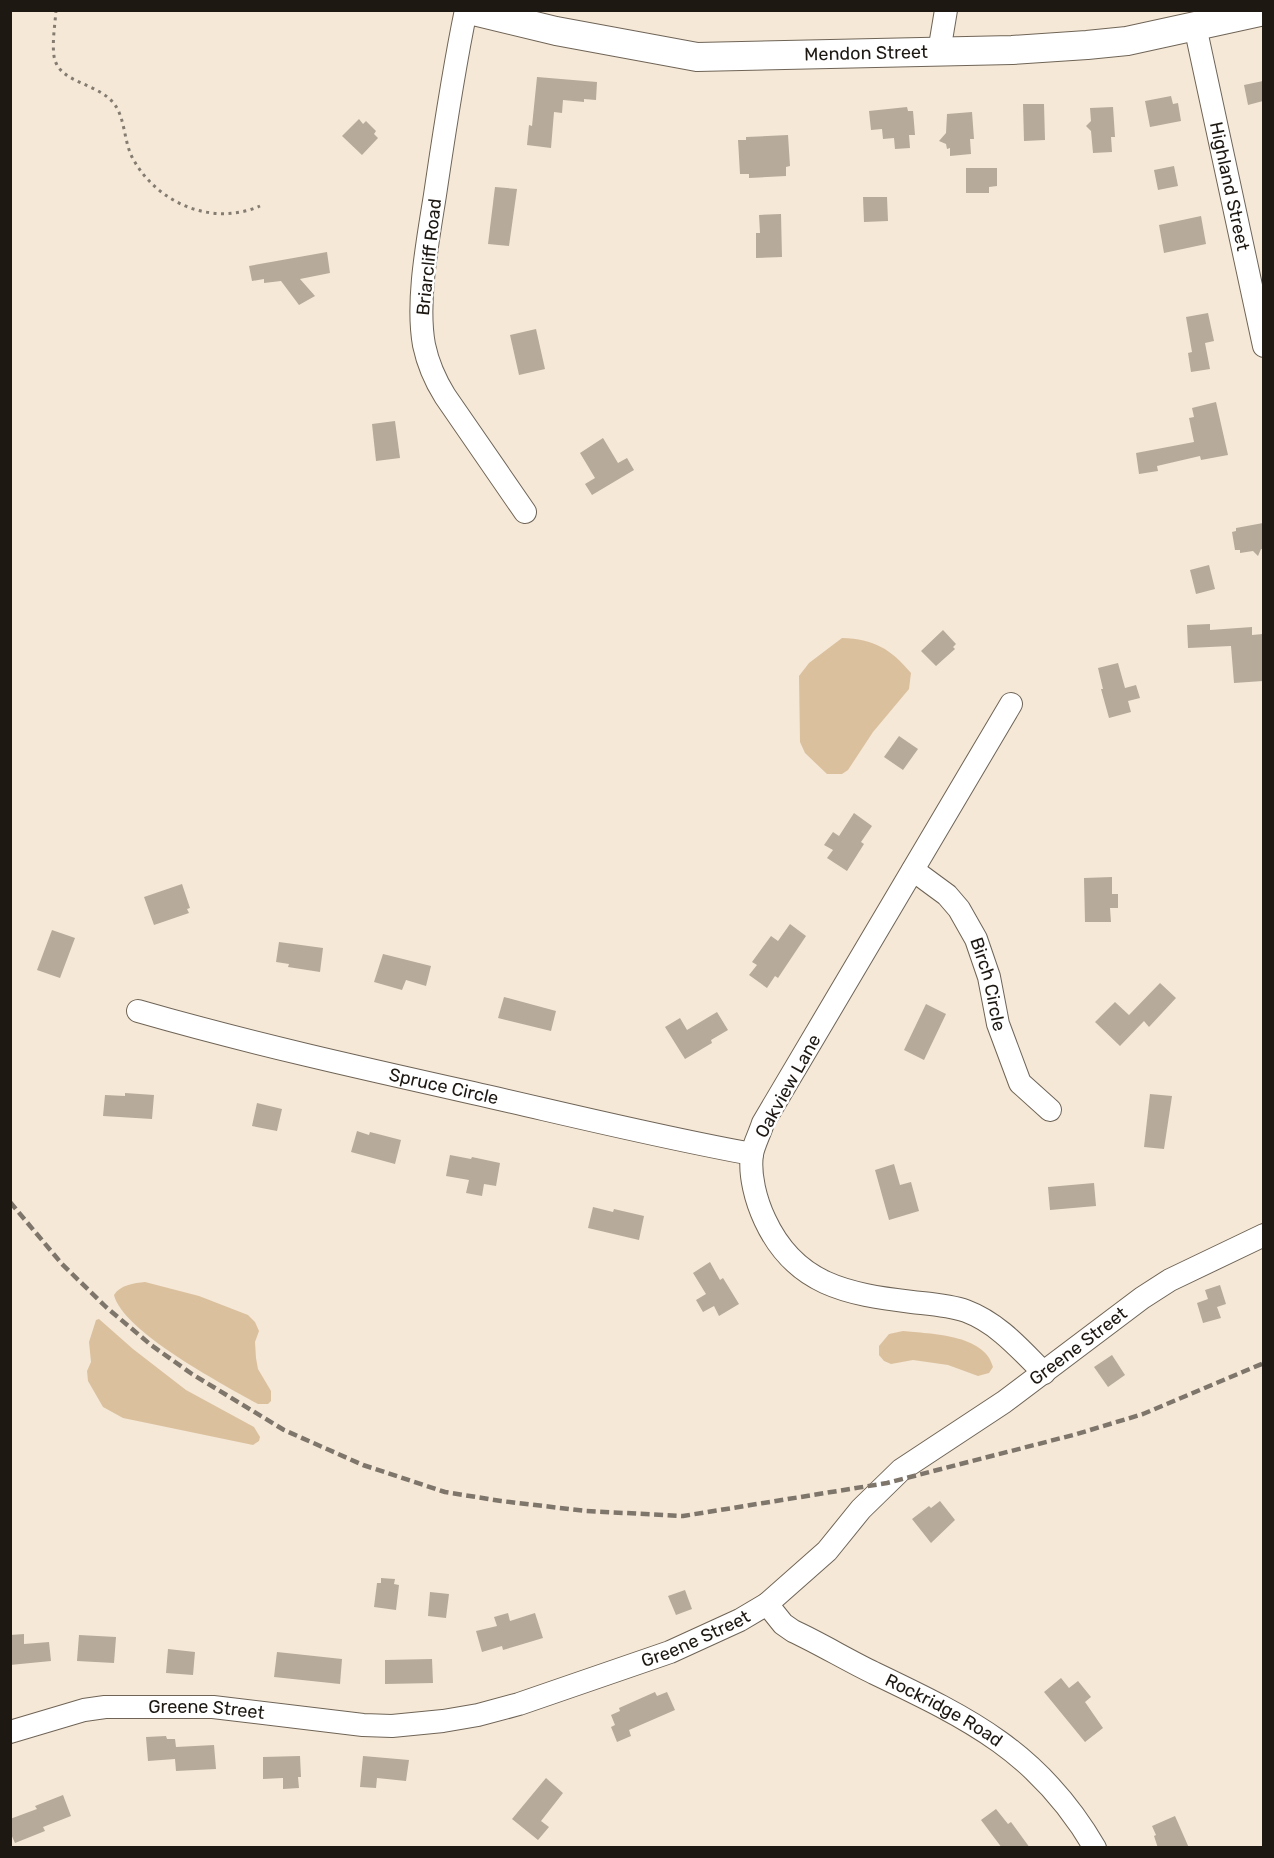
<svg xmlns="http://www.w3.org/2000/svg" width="1274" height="1858" font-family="Rubik,sans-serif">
	<rect width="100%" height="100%" fill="#f5e8d7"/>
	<!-- green -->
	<g fill="#dbc09e">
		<path d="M 842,638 C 874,639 891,649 911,673 L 909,689 L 873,732 L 848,770 L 842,774 L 827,774 L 805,753 L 800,742 L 799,676 L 809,663 Z"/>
		<path d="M 145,1282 L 199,1296 L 248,1315 L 255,1322 L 259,1331 L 255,1342 L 256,1358 L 258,1369 L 271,1391 L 271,1401 L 268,1404 L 258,1404 C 224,1385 123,1332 114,1295 C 120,1285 134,1283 145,1282 Z"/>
		<path d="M 99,1319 L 133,1349 L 186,1390 L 254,1427 L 260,1437 L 259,1441 L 253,1445 L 123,1418 L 103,1407 L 88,1381 L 87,1371 L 91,1362 L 89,1342 L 96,1320 Z"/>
		<path d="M 903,1331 C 930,1334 985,1334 993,1367 L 989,1373 L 978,1376 L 948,1365 L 913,1360 L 891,1364 L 884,1361 L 879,1355 L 879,1346 L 889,1334 Z"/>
	</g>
	<!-- building -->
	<g fill="#b6aa9a">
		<path d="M 537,77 L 597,82 L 596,100 L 584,99 L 584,102 L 563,100 L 562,113 L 554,112 L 551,148 L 527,145 L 529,125 L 532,126 Z"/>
		<path d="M 1263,81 L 1263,101 L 1248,105 L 1244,85 Z"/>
		<path d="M 1171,96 L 1173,104 L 1178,103 L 1181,121 L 1150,127 L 1145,101 Z"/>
		<path d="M 1023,104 L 1044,104 L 1045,140 L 1024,141 Z"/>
		<path d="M 907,107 L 908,111 L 913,111 L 915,135 L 909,135 L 910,148 L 895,149 L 894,138 L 883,139 L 882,129 L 871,130 L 869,111 Z"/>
		<path d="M 1113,107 L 1115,137 L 1111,137 L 1112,152 L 1093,153 L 1091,131 L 1086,126 L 1091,121 L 1090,108 Z"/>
		<path d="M 972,112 L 974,139 L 970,139 L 971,154 L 950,156 L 950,148 L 947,149 L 946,144 L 939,141 L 946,133 L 947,114 Z"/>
		<path d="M 359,119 L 363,124 L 366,121 L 376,131 L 374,134 L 378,138 L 362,155 L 342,136 Z"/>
		<path d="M 788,135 L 790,166 L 786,167 L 786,176 L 749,178 L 749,174 L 740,174 L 738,140 L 746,140 L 746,137 Z"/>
		<path d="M 1174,166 L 1178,186 L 1158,190 L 1154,170 Z"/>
		<path d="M 966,168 L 997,168 L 997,186 L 989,187 L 989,193 L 966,193 Z"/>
		<path d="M 495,187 L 517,189 L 509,246 L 488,244 Z"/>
		<path d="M 863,197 L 887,197 L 888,221 L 864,222 Z"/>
		<path d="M 781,214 L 782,257 L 756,258 L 756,233 L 760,233 L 759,215 Z"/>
		<path d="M 1201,216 L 1206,244 L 1164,253 L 1159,225 Z"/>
		<path d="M 327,252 L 330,273 L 300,279 L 315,296 L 299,305 L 281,281 L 264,283 L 264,279 L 252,281 L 249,266 Z"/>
		<path d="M 1208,313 L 1214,341 L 1205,343 L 1210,369 L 1191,372 L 1188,353 L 1192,352 L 1186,317 Z"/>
		<path d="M 536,329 L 545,369 L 519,375 L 510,335 Z"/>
		<path d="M 1216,402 L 1228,455 L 1201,460 L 1200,456 L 1157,466 L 1158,471 L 1139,474 L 1136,453 L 1194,442 L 1189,418 L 1194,417 L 1192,408 Z"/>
		<path d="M 395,421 L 400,458 L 376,461 L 372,424 Z"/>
		<path d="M 603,438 L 618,463 L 627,458 L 634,470 L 592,495 L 585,484 L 595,478 L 580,453 Z"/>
		<path d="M 1263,523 L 1263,549 L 1261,549 L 1258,556 L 1253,551 L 1240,553 L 1240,550 L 1235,550 L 1232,532 L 1236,531 L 1236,528 Z"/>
		<path d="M 1209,565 L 1215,589 L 1196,594 L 1190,570 Z"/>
		<path d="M 1210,624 L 1210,630 L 1252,627 L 1252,635 L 1263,634 L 1263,681 L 1234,683 L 1231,646 L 1188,648 L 1187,625 Z"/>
		<path d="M 943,630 L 956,644 L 953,647 L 955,649 L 936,666 L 921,651 Z"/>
		<path d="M 1118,663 L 1125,688 L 1136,685 L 1140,698 L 1128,701 L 1131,712 L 1109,718 L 1101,689 L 1103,689 L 1098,668 Z"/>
		<path d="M 899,736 L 918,749 L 903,770 L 884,757 Z"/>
		<path d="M 854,813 L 872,826 L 861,842 L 864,844 L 847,871 L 827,858 L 833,850 L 824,845 L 833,832 L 839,836 Z"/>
		<path d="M 1112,877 L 1112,894 L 1118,894 L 1118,908 L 1110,908 L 1111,922 L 1085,922 L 1084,878 Z"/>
		<path d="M 182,884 L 190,908 L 187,909 L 189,913 L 154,925 L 144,897 Z"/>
		<path d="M 790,924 L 806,936 L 778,978 L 775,976 L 767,988 L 749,975 L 757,965 L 752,962 L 771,936 L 778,941 Z"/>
		<path d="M 52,930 L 75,938 L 60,978 L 37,970 Z"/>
		<path d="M 279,942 L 323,948 L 320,972 L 288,967 L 289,964 L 276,962 Z"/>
		<path d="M 383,954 L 431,966 L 426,986 L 406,980 L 402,990 L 374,982 Z"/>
		<path d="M 1160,983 L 1176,998 L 1149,1027 L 1144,1021 L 1120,1046 L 1095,1022 L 1115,1002 L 1129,1015 Z"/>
		<path d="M 504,997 L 556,1011 L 551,1031 L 498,1018 Z"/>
		<path d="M 926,1004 L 946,1014 L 924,1060 L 904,1050 Z"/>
		<path d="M 717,1012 L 728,1030 L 711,1040 L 712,1043 L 685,1059 L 665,1027 L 680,1018 L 687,1030 Z"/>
		<path d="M 125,1093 L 154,1095 L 152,1119 L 103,1116 L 105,1095 L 125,1096 Z"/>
		<path d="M 1150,1094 L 1172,1096 L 1164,1149 L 1144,1147 Z"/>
		<path d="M 257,1103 L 282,1109 L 277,1131 L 252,1126 Z"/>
		<path d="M 357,1131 L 369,1135 L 370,1132 L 401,1140 L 395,1164 L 351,1152 Z"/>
		<path d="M 450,1155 L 471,1159 L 472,1157 L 500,1163 L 496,1186 L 484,1184 L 482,1196 L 466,1193 L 469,1180 L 446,1176 Z"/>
		<path d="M 894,1164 L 900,1185 L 911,1182 L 919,1211 L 889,1220 L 875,1170 Z"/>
		<path d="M 1094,1183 L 1096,1206 L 1050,1210 L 1048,1187 Z"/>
		<path d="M 593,1207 L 613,1212 L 614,1209 L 644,1216 L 639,1240 L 588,1228 Z"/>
		<path d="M 710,1262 L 720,1280 L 723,1278 L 739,1304 L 719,1316 L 714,1306 L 703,1312 L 696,1300 L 706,1294 L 693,1273 Z"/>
		<path d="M 1220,1285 L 1226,1304 L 1217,1307 L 1221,1318 L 1203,1323 L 1197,1303 L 1208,1299 L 1205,1290 Z"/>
		<path d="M 1112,1355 L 1125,1375 L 1108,1387 L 1094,1367 Z"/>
		<path d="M 940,1501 L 955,1520 L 931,1543 L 912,1519 L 929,1506 L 931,1508 Z"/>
		<path d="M 381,1578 L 395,1579 L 394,1584 L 399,1585 L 396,1610 L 374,1607 L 377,1583 L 381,1583 Z"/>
		<path d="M 685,1590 L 692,1609 L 676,1615 L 668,1596 Z"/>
		<path d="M 430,1592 L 449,1594 L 446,1618 L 428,1616 Z"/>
		<path d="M 508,1613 L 510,1621 L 535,1613 L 543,1638 L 503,1650 L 502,1646 L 482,1652 L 476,1631 L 497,1626 L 494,1617 Z"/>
		<path d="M 24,1634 L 24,1644 L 49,1642 L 51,1661 L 10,1665 L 10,1635 Z"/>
		<path d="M 79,1635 L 116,1637 L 114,1663 L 77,1661 Z"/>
		<path d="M 168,1649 L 195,1652 L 193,1675 L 166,1673 Z"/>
		<path d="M 277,1652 L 342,1659 L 340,1684 L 274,1677 Z"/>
		<path d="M 432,1659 L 433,1683 L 385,1684 L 385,1660 Z"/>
		<path d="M 1061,1678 L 1069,1688 L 1078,1681 L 1091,1697 L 1085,1702 L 1103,1728 L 1085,1742 L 1044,1692 Z"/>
		<path d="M 655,1692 L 657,1696 L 667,1692 L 675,1710 L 629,1730 L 631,1736 L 617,1742 L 611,1727 L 615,1725 L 611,1715 L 620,1711 L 619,1708 Z"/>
		<path d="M 166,1736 L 167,1739 L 175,1739 L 176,1747 L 214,1745 L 216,1769 L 176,1771 L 175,1759 L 148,1761 L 146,1737 Z"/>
		<path d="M 300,1756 L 301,1777 L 298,1777 L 299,1788 L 283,1789 L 283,1778 L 263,1779 L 263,1757 Z"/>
		<path d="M 363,1756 L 409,1760 L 406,1781 L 377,1778 L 376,1788 L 360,1787 Z"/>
		<path d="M 546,1778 L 563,1793 L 541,1821 L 549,1827 L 538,1840 L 512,1819 Z"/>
		<path d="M 63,1795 L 71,1816 L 43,1827 L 45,1831 L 15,1843 L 10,1832 L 10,1819 L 37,1809 L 35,1806 Z"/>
		<path d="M 996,1809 L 1008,1824 L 1011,1822 L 1030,1848 L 1002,1848 L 981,1820 Z"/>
		<path d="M 1175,1816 L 1189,1848 L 1158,1848 L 1154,1836 L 1156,1835 L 1152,1826 Z"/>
	</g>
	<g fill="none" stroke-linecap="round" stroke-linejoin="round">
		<defs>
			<g id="minor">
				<path d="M 466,10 C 453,72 444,134 435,195 C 428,240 416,301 424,345 C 428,364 435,380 445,396 L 525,512"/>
				<path id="s1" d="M 1195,26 L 1264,346"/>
				<path d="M 939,52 L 946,10"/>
				<path d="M 1011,704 L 763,1123 C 760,1133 754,1144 752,1154 C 749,1175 756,1201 765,1220 C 795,1285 847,1294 912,1302 C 930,1304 949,1305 966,1311 C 998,1323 1020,1349 1044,1373"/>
				<path id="s2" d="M 913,870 L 947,895 L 959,909 L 976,939 L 989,977 L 998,1024 L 1020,1083 L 1050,1110"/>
				<path id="s3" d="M 138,1011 C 249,1043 361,1068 473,1093 C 566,1114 658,1137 752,1154"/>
				<path id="s4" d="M 767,1604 L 783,1624 L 793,1631 C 821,1644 847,1660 874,1673 C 970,1719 1039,1752 1095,1848"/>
				<path id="s5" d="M 10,1732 L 84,1710 L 105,1707 L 213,1707 L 363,1725 L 392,1726 L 443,1721 L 478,1715 L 519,1704 L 670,1652 L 740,1620 L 767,1604 L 827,1551 L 861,1509 L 901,1470 L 1004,1402 L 1142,1298 L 1170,1280 L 1264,1235"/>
			</g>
			<g id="major">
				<path id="s6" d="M 469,10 L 556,31 L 697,57 L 1012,50 L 1087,45 L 1127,41 L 1264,11"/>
			</g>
		</defs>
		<!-- minor casing -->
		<use href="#minor" stroke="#6f6456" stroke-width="24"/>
		<!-- major casing -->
		<use href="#major" stroke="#6f6456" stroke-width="30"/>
		<!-- path -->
		<path stroke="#847c70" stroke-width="3" stroke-dasharray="3 4.5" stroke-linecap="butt" d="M 56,10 C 55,25 52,42 54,56 C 58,84 99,82 115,105 C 125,119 124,141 132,157 C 156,203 212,227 260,206"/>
		<!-- minor -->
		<use href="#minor" stroke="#fff" stroke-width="22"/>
		<!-- major -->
		<use href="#major" stroke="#fff" stroke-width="28"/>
		<!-- rail -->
		<path stroke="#7e756b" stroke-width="4.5" stroke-dasharray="9 4.5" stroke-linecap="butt" d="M 10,1202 L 62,1264 L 106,1307 L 151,1345 L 192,1374 L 284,1430 L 363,1465 L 445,1492 L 501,1501 L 586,1511 L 683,1516 L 887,1483 L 1077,1434 L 1143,1414 L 1264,1363"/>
	</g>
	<g text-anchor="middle" stroke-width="5" stroke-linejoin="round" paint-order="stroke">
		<!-- street labels -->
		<g font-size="18" fill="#1d1812" stroke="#fff">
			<text dy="6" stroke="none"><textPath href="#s6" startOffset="402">Mendon Street</textPath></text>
			<text dy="6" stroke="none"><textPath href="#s1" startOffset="164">Highland Street</textPath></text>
			<text transform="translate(429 257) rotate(-84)" y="6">Briarcliff Road</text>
			<text dy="6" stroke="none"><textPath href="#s2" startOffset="142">Birch Circle</textPath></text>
			<text transform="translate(788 1086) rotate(-61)" y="6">Oakview Lane</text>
			<text dy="6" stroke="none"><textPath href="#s3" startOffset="315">Spruce Circle</textPath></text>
			<text dy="6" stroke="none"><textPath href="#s5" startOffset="1190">Greene Street</textPath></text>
			<text dy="6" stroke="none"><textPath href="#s5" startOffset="704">Greene Street</textPath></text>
			<text dy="6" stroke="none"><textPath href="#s5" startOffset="200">Greene Street</textPath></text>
			<text dy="6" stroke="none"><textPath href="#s4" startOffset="208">Rockridge Road</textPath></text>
		</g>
	</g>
	<!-- border -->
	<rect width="1274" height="1858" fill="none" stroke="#1d1812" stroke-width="24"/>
</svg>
